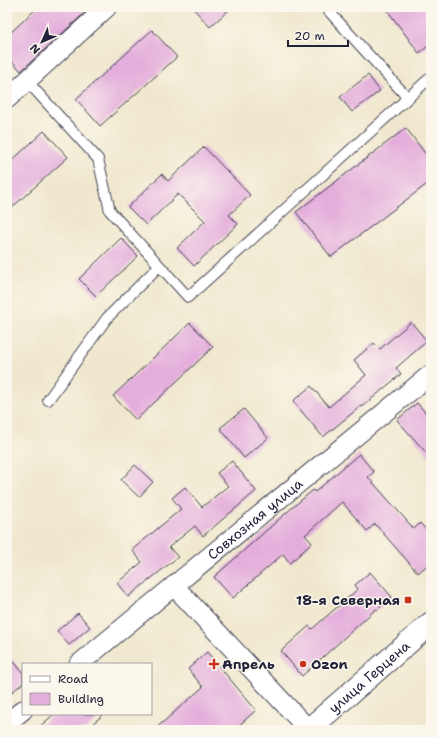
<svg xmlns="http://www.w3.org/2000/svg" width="438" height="737" font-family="'Shantell Sans',sans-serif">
	<rect width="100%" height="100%" fill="#fbf7ec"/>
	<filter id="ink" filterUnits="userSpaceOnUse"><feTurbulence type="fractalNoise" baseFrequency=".025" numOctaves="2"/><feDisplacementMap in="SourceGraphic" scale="8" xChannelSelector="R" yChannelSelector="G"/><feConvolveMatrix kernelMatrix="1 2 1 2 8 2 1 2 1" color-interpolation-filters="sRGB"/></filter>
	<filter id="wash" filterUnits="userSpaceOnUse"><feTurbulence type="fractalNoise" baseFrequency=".012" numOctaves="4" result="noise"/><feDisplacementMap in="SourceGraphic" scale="16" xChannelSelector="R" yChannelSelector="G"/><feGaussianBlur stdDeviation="0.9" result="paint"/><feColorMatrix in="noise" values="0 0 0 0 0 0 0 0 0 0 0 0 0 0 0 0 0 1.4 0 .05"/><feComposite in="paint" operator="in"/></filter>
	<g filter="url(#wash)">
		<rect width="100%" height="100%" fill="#f0e8ce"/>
		<g id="blocks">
			<!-- building -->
			<g fill="#e4aedc">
				<path d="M 38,7 L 91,7 L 21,71 L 7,56 L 7,36 Z"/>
				<path d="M 192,7 L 232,7 L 210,27 Z"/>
				<path d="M 385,7 L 431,7 L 431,44 L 419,53 Z"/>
				<path d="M 152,30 L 177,57 L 100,126 L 76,99 Z"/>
				<path d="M 368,75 L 380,91 L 352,112 L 340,97 Z"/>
				<path d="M 406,128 L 431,161 L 431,181 L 331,257 L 296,212 Z"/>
				<path d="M 44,131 L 68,157 L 7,212 L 7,165 Z"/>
				<path d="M 204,147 L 250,195 L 229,215 L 238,224 L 194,266 L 177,248 L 205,221 L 178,194 L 146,225 L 128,207 L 162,174 L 168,181 Z"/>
				<path d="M 121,238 L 138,256 L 96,296 L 79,279 Z"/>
				<path d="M 411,322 L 427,341 L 396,368 L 401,374 L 362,407 L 361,406 L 323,437 L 293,401 L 311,386 L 329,407 L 366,375 L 354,360 L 374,343 L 380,349 Z"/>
				<path d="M 190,323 L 213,347 L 136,420 L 113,396 Z"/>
				<path d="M 417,403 L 431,419 L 431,458 L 397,420 Z"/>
				<path d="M 244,409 L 268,438 L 244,458 L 220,428 Z"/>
				<path d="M 359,454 L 374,472 L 368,477 L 414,529 L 420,523 L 431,535 L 431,562 L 418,573 L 375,524 L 367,531 L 342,502 L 305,535 L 312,543 L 290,563 L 283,554 L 233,598 L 214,577 L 286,513 L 313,490 L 315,492 Z"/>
				<path d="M 232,461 L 256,491 L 203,536 L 195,526 L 169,547 L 178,557 L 128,597 L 117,583 L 142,562 L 132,550 L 181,509 L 172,498 L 185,487 L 202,507 L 228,486 L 217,473 Z"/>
				<path d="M 135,465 L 153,482 L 139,497 L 121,480 Z"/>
				<path d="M 370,572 L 392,597 L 377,610 L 376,609 L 302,676 L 281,651 L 309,626 L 312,629 L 358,589 L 355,585 Z"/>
				<path d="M 78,613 L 90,627 L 69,645 L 57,631 Z"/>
				<path d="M 207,652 L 256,710 L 234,730 L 154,730 L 203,687 L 188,669 Z"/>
				<path d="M 7,653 L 23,673 L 23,683 L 7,696 Z"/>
				<path d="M 54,714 L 104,714 L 85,730 L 36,730 Z"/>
			</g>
		</g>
	</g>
	<g filter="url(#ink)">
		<use href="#blocks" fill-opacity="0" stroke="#414051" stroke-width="1"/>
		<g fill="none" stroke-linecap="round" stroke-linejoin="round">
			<defs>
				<g id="service">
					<path d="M 325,7 L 408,98"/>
					<path d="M 27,81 L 98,159 L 110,211 L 188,297 L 431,77"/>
					<path d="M 48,400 L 107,318 L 159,266"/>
				</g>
				<g id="minor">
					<path d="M 7,99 L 107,7"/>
					<path d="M 174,586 L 308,729"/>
					<path id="s1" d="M 79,664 L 431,374"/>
					<path d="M 7,723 L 23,710"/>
				</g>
				<g id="primary">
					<path id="s2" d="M 308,730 L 431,623"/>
				</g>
			</defs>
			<!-- service casing -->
			<use href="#service" stroke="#414051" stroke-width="12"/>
			<!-- minor casing -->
			<use href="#minor" stroke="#414051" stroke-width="21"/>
			<!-- primary casing -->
			<use href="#primary" stroke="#414051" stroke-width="24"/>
			<!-- service -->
			<use href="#service" stroke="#fff" stroke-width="10"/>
			<!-- minor -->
			<use href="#minor" stroke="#fff" stroke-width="19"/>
			<!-- primary -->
			<use href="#primary" stroke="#fff" stroke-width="22"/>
		</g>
	</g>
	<!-- markers -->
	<g fill="#c8321e" stroke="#fbf7ec" stroke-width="1.5">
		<rect x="404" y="596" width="8" height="8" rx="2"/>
		<path d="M212 658h4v4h4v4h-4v4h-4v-4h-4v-4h4z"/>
		<circle cx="303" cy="664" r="4"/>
	</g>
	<g text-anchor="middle" stroke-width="3" stroke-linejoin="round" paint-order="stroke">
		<!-- street labels -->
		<g font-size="14" fill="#22223b" stroke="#fbf7ec">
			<text dy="5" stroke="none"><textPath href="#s1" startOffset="228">Совхозная улица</textPath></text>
			<text dy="5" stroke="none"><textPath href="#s2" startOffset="81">улица Герцена</textPath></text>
		</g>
		<!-- poi labels -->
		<g font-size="14" font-weight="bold" fill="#22223b" stroke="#fbf7ec" text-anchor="start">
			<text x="400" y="605" text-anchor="end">18-я Северная</text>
			<text x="222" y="669">Апрель</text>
			<text x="311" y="669">Ozon</text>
		</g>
	</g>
	<!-- margin -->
	<rect width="438" height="737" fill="none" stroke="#fbf7ec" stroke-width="24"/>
	<!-- legend -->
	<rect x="22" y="663" width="130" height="52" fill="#fbf7ec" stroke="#a4a2a5"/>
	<rect x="30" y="676" width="20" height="6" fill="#ffffff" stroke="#a4a2a5"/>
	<text x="58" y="683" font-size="12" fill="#22223b">Road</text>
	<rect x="30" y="693" width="20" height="12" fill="#e4aedc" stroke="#a4a2a5"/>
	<text x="58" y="703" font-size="12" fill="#22223b">Building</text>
	<!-- north arrow -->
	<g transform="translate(42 42) rotate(225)" stroke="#fbf7ec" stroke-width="3" paint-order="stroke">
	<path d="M0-3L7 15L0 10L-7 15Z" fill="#22223b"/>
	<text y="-6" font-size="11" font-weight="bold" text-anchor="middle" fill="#22223b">N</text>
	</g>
	<!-- scale -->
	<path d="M288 40v6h60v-6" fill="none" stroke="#22223b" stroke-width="2"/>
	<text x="294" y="40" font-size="12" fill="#22223b" stroke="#fbf7ec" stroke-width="3" paint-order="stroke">20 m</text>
</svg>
